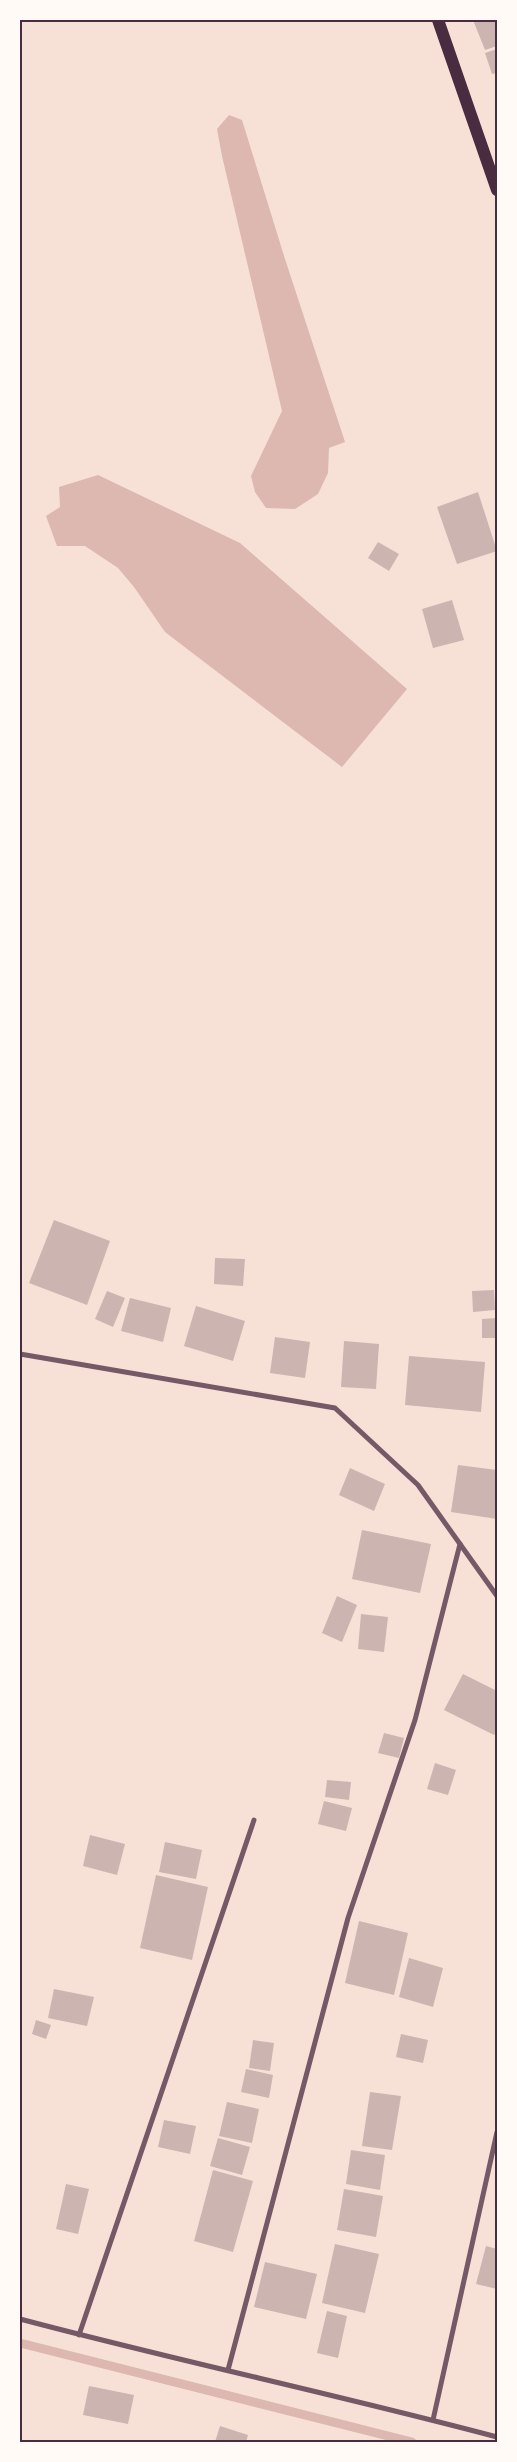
<svg xmlns="http://www.w3.org/2000/svg" width="517" height="2462" font-family="'Golos Text',sans-serif">
	<rect width="100%" height="100%" fill="#f7e1d7"/>
	<!-- water -->
	<g fill="#dcb8b0">
		<path d="M 229,115 L 242,120 L 285,259 L 345,442 L 329,448 L 328,473 L 318,494 L 295,509 L 266,508 L 255,492 L 251,476 L 282,411 L 222,156 L 217,129 Z"/>
		<path d="M 98,475 L 240,543 L 407,689 L 342,767 L 165,632 L 134,587 L 118,568 L 85,546 L 57,546 L 46,516 L 60,507 L 59,487 Z"/>
	</g>
	<g fill="none" stroke-linecap="round" stroke-linejoin="round">
		<!-- stream -->
		<path stroke="#dcb8b0" stroke-width="9" d="M 20,2343 L 412,2442"/>
	</g>
	<!-- building -->
	<g fill="#ccb4b1">
		<path d="M 473,20 L 497,20 L 497,46 L 485,50 Z"/>
		<path d="M 497,49 L 497,73 L 492,74 L 485,53 Z"/>
		<path d="M 478,492 L 497,551 L 457,564 L 437,507 Z"/>
		<path d="M 378,542 L 399,554 L 389,571 L 368,558 Z"/>
		<path d="M 452,600 L 464,640 L 433,648 L 422,609 Z"/>
		<path d="M 54,1220 L 110,1241 L 87,1305 L 29,1283 Z"/>
		<path d="M 215,1258 L 245,1259 L 243,1286 L 214,1284 Z"/>
		<path d="M 494,1290 L 495,1310 L 473,1312 L 472,1291 Z"/>
		<path d="M 107,1291 L 125,1298 L 113,1327 L 95,1319 Z"/>
		<path d="M 130,1298 L 171,1308 L 163,1342 L 121,1331 Z"/>
		<path d="M 196,1306 L 245,1321 L 233,1361 L 184,1346 Z"/>
		<path d="M 497,1318 L 497,1338 L 482,1338 L 482,1319 Z"/>
		<path d="M 275,1337 L 310,1342 L 305,1378 L 270,1373 Z"/>
		<path d="M 344,1341 L 379,1344 L 376,1389 L 341,1387 Z"/>
		<path d="M 409,1356 L 485,1362 L 481,1412 L 405,1405 Z"/>
		<path d="M 458,1465 L 497,1470 L 497,1519 L 451,1512 Z"/>
		<path d="M 350,1468 L 385,1484 L 374,1511 L 339,1495 Z"/>
		<path d="M 362,1530 L 431,1544 L 420,1593 L 352,1579 Z"/>
		<path d="M 337,1596 L 357,1605 L 342,1642 L 322,1633 Z"/>
		<path d="M 361,1614 L 388,1617 L 384,1652 L 358,1649 Z"/>
		<path d="M 463,1674 L 497,1691 L 497,1730 L 494,1735 L 444,1710 Z"/>
		<path d="M 384,1733 L 404,1738 L 399,1758 L 378,1753 Z"/>
		<path d="M 435,1763 L 456,1770 L 448,1795 L 427,1789 Z"/>
		<path d="M 327,1780 L 351,1782 L 349,1800 L 325,1797 Z"/>
		<path d="M 324,1801 L 352,1808 L 346,1831 L 318,1824 Z"/>
		<path d="M 90,1835 L 125,1844 L 117,1875 L 83,1866 Z"/>
		<path d="M 165,1842 L 202,1850 L 196,1879 L 159,1872 Z"/>
		<path d="M 156,1875 L 208,1887 L 192,1960 L 140,1948 Z"/>
		<path d="M 359,1921 L 408,1933 L 394,1995 L 345,1983 Z"/>
		<path d="M 409,1958 L 443,1968 L 433,2007 L 399,1997 Z"/>
		<path d="M 54,1989 L 94,1997 L 87,2026 L 48,2018 Z"/>
		<path d="M 36,2020 L 51,2025 L 46,2039 L 32,2034 Z"/>
		<path d="M 401,2034 L 428,2040 L 423,2063 L 396,2057 Z"/>
		<path d="M 253,2040 L 274,2043 L 270,2071 L 249,2068 Z"/>
		<path d="M 246,2069 L 273,2075 L 269,2098 L 241,2092 Z"/>
		<path d="M 370,2092 L 401,2096 L 392,2150 L 362,2146 Z"/>
		<path d="M 227,2102 L 259,2109 L 252,2143 L 219,2136 Z"/>
		<path d="M 164,2120 L 196,2126 L 190,2154 L 158,2147 Z"/>
		<path d="M 218,2138 L 250,2147 L 242,2175 L 210,2166 Z"/>
		<path d="M 351,2150 L 385,2155 L 380,2190 L 346,2184 Z"/>
		<path d="M 213,2170 L 253,2181 L 233,2252 L 194,2241 Z"/>
		<path d="M 66,2184 L 89,2189 L 78,2234 L 56,2229 Z"/>
		<path d="M 344,2189 L 383,2196 L 376,2237 L 337,2230 Z"/>
		<path d="M 335,2244 L 379,2254 L 365,2313 L 322,2303 Z"/>
		<path d="M 486,2246 L 497,2249 L 497,2289 L 476,2284 Z"/>
		<path d="M 265,2262 L 317,2274 L 306,2319 L 254,2307 Z"/>
		<path d="M 327,2311 L 347,2316 L 338,2358 L 317,2353 Z"/>
		<path d="M 89,2386 L 134,2395 L 128,2424 L 83,2415 Z"/>
		<path d="M 220,2426 L 248,2435 L 246,2442 L 215,2442 Z"/>
	</g>
	<g fill="none" stroke-linecap="round" stroke-linejoin="round">
		<!-- minor -->
		<g stroke="#755966" stroke-width="5">
			<path d="M 20,1354 L 335,1408 L 418,1485 L 497,1596"/>
			<path d="M 20,2319 C 178,2361 339,2395 497,2437"/>
			<path d="M 79,2335 L 254,1820"/>
			<path d="M 228,2370 L 348,1918 L 415,1720 L 460,1544"/>
			<path d="M 433,2420 L 497,2132"/>
		</g>
		<!-- primary -->
		<path stroke="#4a2c40" stroke-width="12" d="M 438,20 L 497,190"/>
	</g>
	<!-- border -->
	<rect width="517" height="2462" fill="none" stroke="#fffaf5" stroke-width="42"/>
	<rect x="21" y="21" width="475" height="2420" fill="none" stroke="#4a2c40" stroke-width="2"/>
</svg>
